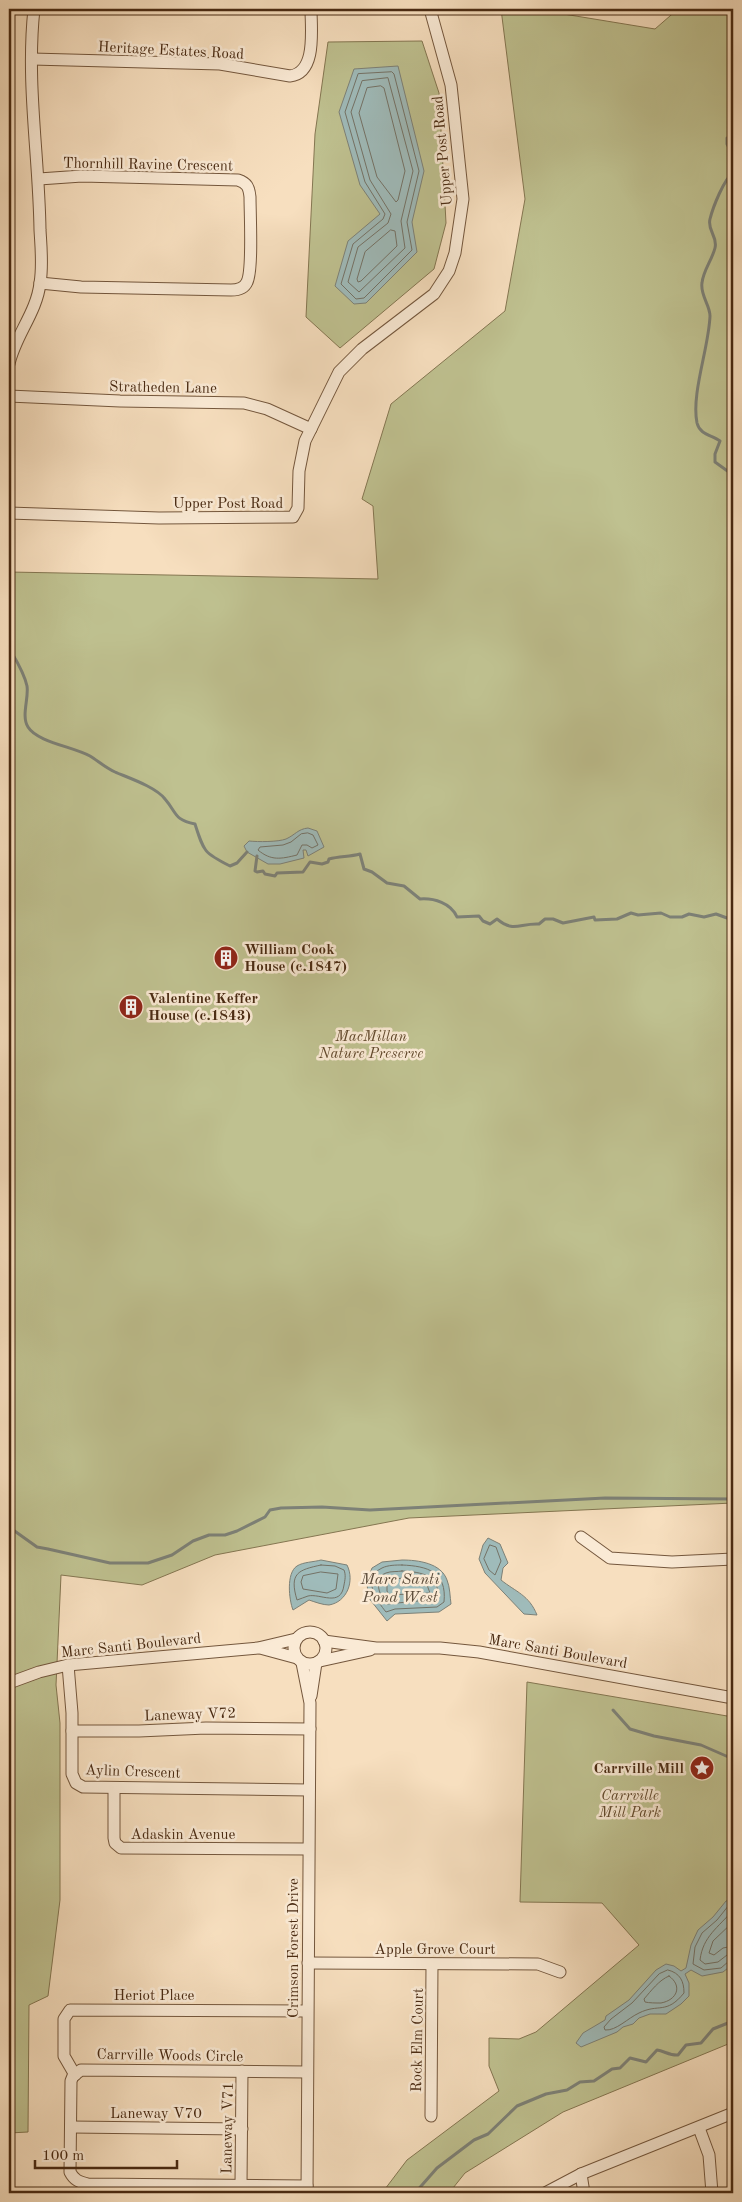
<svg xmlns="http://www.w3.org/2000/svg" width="742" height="2202" font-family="'Old Standard TT',serif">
	<rect width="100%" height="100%" fill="#f7dfbf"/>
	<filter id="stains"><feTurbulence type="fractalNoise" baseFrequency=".004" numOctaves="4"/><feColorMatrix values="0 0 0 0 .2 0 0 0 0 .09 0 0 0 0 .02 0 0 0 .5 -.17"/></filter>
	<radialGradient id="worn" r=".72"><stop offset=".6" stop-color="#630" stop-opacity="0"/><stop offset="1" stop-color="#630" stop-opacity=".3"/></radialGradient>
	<!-- green -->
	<g fill="#bfc190" stroke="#847651">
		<path d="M 501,9 L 533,9 L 655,29 L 678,9 L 733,9 L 733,1503 L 409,1518 L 215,1555 L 142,1585 L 61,1575 L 56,1685 L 60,1723 L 60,1900 L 48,1996 L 29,2005 L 28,2132 L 9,2133 L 9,572 L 378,579 L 373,506 L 362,499 L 391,404 L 505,311 L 525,199 Z"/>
		<path d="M 422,41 L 439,93 L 446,223 L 434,269 L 340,348 L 306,317 L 315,134 L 328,42 Z"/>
		<path d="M 527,1682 L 733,1717 L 733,2042 L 563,2112 L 465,2173 L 449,2193 L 382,2193 L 407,2160 L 499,2091 L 489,2066 L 489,2038 L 519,2039 L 536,2032 L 639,1945 L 602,1903 L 520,1902 Z"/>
	</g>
	<!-- water -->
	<g fill="#9fbbba" stroke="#7d8177">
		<path d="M 398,66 L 424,171 L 412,222 L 417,252 L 366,303 L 354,304 L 335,286 L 348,241 L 380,214 L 360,185 L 339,112 L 354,69 Z"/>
		<path d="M 308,828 L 317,831 L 324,847 L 308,856 L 306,850 L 303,850 L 304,858 L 280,864 L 268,864 L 247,852 L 244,846 L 249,841 C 258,842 278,842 286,839 C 295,835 298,829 308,828 Z"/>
		<path d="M 488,1538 L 500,1544 L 508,1563 L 503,1568 L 501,1580 C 516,1592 529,1595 537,1615 L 524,1614 L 485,1573 L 479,1559 L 483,1545 Z"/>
		<path d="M 321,1560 L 347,1565 C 355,1581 347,1602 329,1605 C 323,1605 315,1602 309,1600 L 293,1610 C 289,1600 286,1573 297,1566 C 303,1562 314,1562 321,1560 Z"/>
		<path d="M 402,1560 C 418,1560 441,1563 447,1580 C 450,1587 450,1597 451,1604 L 439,1612 L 395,1614 L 387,1621 L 368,1597 L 367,1581 L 372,1568 L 382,1562 Z"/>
		<path d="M 733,1899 L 733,1964 L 723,1972 L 702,1976 L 691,1970 L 685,1974 L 689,1983 L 689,1996 L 681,2004 L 666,2014 L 650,2014 L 639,2018 L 633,2024 L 623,2027 L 617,2032 L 581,2047 L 576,2043 L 583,2033 L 605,2020 L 606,2016 L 629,2000 L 656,1970 L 666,1964 L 674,1966 L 681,1971 L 686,1968 L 691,1945 L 698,1930 L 713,1917 L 726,1901 Z"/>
	</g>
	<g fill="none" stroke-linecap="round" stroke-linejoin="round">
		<!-- shore -->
		<g stroke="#747266" stroke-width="1">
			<path d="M 392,72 L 394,74 L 419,171 L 407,222 L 412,250 L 364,298 L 356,299 L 341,284 L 353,244 L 383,219 L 385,214 L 365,182 L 345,112 L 358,74 Z"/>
			<path d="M 388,78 L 413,171 L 401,221 L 405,248 L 359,292 L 348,282 L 358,247 L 388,223 L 391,214 L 370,180 L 351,112 L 362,81 Z"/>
			<path d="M 381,86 L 384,88 L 405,171 L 398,200 L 396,202 L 377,177 L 359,113 L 367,88 Z"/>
			<path d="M 391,230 L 395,231 L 397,246 L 361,281 L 358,282 L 357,279 L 365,252 Z"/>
			<path d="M 308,833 L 313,835 L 318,845 L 312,848 L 307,845 L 302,845 L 297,855 C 281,859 271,861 258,850 L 260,847 L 283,845 L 291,842 L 301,834 Z"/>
			<path d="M 490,1545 L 496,1547 L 501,1561 L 495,1575 L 489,1570 L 484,1559 Z"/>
			<path d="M 321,1565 L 335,1566 L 344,1570 C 346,1575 345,1580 344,1585 C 341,1608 320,1593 308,1596 C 304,1597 301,1599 297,1600 C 289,1573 298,1570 321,1565 Z"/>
			<path d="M 402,1565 C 428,1566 447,1572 444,1602 L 437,1607 L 395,1609 L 386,1612 C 377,1601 361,1578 382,1568 C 388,1565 396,1565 402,1565 Z"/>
			<path d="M 402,1571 C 422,1572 440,1575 438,1599 L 387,1604 C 380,1597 372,1578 386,1573 C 391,1571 397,1572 402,1571 Z"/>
			<path d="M 321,1572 L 338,1574 L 336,1589 L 327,1593 L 303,1589 L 301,1582 L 303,1576 Z"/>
			<path d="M 403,1578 L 416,1579 L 427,1585 L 430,1593 L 389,1595 L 387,1591 L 387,1581 Z"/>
			<path d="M 733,1904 L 729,1905 L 717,1920 L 702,1933 L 695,1947 L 693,1964 L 704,1970 L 721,1968 L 729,1961 L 733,1960"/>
			<path d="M 733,1910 C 718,1928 703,1936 700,1960 L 705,1964 L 718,1962 L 727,1955 L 733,1954"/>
			<path d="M 733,1922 L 713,1941 L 709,1953 L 714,1955 L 723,1948 L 733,1946"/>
			<path d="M 668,1970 C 680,1973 684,1981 684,1993 C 666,2015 659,2003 639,2013 C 628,2018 616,2031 605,2030 L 604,2027 L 611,2019 L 632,2003 L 659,1974 Z"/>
			<path d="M 669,1976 C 683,1986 677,2000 661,2003 C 656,2003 649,2003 645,2002 L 644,1999 C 651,1991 659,1980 669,1976 Z"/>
		</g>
		<!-- stream -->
		<g stroke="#7d8177" stroke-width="3">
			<path d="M 733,137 L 727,138 L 727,144 L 733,155"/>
			<path d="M 733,173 C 724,179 713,207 710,219 C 707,231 718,236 715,248 C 712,260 703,271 702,283 C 700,295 710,305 710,316 C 709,347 691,394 697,423 C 700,435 712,435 720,441 L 715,454 L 715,462 L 733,475"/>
			<path d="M 9,648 C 16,660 24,672 27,686 C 29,698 21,716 28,727 C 37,742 74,747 90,756 C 98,761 106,768 115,772 C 129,778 156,787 165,799 C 177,813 174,820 195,824 C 204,852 204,853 230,866 L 237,863 L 247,852"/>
			<path d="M 257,856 L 255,871 L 257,872 L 263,871 L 265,874 L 275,876 L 277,873 L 303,872 L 310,862 L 322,864 L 328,862 L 329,859 C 340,856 349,857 360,854 L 364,869 L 372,872 L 387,883 L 404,886 L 420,899 C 434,898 451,903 457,917 L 479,916 L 483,921 L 490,924 L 497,919 C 514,933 519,923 539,924 L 545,919 L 553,919 L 563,923 L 594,917 L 595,920 L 617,919 L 631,913 L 638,915 L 661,913 L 670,917 L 682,917 L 689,914 L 704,917 L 716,914 L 727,918 L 733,917"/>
			<path d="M 9,1527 L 37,1547 L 48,1549 L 110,1563 L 148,1563 L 172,1555 L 193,1541 L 209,1535 L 225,1535 L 237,1531 L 265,1517 L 270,1510 L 281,1508 L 322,1507 L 370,1510 L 605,1498 L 733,1499"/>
			<path d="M 613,1710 L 630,1729 L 654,1736 L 701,1745 L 733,1759"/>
			<path d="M 415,2193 L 437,2168 L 474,2140 L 488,2134 L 517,2106 L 546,2094 L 567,2090 L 580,2082 L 594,2081 L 612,2069 L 620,2068 L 630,2058 L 646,2062 L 657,2050 C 664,2051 671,2056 678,2055 L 686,2045 L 701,2043 L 713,2029 L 733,2021"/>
		</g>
		<defs>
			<g id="minor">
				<path d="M 32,59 L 220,64 L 290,76 C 317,73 311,29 311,9"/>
				<path d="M 39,179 L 82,176 L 238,180 C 247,183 249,187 250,197 C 250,214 253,270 247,282 C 244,289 237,290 231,290 L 81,287 L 40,283"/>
				<path d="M 9,364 C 15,336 37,312 40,283 C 43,266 41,247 40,230 C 39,156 26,83 34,9"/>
				<path d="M 9,396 L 120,401 L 244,403 L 267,409 L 311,429"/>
				<path d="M 9,513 L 159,518 L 293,517 L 298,508 L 299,471 L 305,441 L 339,372 L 362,349 L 434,294 L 449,271 L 455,253 L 463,199 L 451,85 L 430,9"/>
				<path d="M 581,1537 L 610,1558 L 672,1562 L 733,1559"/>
				<circle cx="310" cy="1648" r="16"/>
				<path d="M 324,1641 L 376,1648 L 440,1648 L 479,1652 L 733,1698"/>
				<path d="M 260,1648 L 297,1658"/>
				<path d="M 320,1661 L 370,1650"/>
				<path d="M 302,1663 L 310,1703 L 307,2193"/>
				<path d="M 68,1665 L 72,1713 L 72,1774 L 76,1783 L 83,1787 L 309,1790"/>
				<path d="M 9,1683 L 39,1672 L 68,1665 L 258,1648 L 296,1639"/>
				<path d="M 311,1696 L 316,1663"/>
				<path d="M 72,1731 L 139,1731 L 206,1728 L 310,1729"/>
				<path d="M 114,1788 L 114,1838 L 115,1843 L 121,1848 L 308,1849"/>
				<path d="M 308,1963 L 538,1964 L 560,1972"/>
				<path d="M 75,2075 L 64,2056 L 64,2019 L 70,2010 L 307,2011"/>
				<path d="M 431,2116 L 432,1964"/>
				<path d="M 71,2127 L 242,2129"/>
				<path d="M 699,2128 L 709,2155 L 712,2193"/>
				<path d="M 581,2174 L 584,2193"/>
				<path d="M 241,2185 L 242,2071"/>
				<path d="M 307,2186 L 88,2184 C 79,2182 74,2180 70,2172 L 71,2081 L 73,2076 L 81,2070 L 307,2072"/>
				<path d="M 545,2193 L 581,2174 L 733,2113"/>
			</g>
		</defs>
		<!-- minor casing -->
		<use href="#minor" stroke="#74573d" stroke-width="13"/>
		<!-- minor -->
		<use href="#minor" stroke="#faead5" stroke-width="11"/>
	</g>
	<!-- icons -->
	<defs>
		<symbol id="building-disc" viewBox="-11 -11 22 22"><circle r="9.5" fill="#8f2418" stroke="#faead5"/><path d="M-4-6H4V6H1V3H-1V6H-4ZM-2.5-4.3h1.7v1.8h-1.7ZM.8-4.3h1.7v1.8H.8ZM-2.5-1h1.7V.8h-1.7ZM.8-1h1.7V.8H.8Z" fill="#fff"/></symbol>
		<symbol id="sight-disc" viewBox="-11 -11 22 22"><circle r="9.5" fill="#8f2418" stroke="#faead5"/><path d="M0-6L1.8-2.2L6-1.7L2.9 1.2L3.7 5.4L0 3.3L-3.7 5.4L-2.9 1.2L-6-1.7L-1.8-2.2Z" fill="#fff"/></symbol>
	</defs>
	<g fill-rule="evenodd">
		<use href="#building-disc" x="212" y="944" width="28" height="28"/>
		<use href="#building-disc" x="117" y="993" width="28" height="28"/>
		<use href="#sight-disc" x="688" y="1754" width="28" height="28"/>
	</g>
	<g text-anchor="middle" stroke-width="5" stroke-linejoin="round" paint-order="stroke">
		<!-- street labels -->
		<g font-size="15" fill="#492a12" stroke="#faead5">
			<text transform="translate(171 50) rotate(3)" y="5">Heritage Estates Road</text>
			<text transform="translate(442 151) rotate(-95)" y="5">Upper Post Road</text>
			<text transform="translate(148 164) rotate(1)" y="5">Thornhill Ravine Crescent</text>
			<text transform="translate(163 387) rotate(1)" y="5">Stratheden Lane</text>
			<text x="228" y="508">Upper Post Road</text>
			<text transform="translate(131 1645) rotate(-6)" y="5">Marc Santi Boulevard</text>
			<text transform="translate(558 1651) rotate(10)" y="5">Marc Santi Boulevard</text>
			<text transform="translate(190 1714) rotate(-2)" y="5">Laneway V72</text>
			<text transform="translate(133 1771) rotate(2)" y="5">Aylin Crescent</text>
			<text x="183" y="1839">Adaskin Avenue</text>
			<text transform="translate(293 1948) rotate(-90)" y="5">Crimson Forest Drive</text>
			<text x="435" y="1954">Apple Grove Court</text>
			<text x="154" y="2000">Heriot Place</text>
			<text transform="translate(417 2040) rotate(-89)" y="5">Rock Elm Court</text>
			<text transform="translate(170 2055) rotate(1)" y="5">Carrville Woods Circle</text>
			<text x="156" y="2118">Laneway V70</text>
			<text transform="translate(227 2128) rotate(-89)" y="5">Laneway V71</text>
		</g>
		<!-- poi labels -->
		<g font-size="15" font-weight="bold" fill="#492a12" stroke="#faead5" text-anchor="start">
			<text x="244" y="954">William Cook<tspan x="244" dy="17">House (c.1847)</tspan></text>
			<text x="148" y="1003">Valentine Keffer<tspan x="148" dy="17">House (c.1843)</tspan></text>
			<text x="684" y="1773" text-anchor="end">Carrville Mill</text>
		</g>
		<!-- park labels -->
		<g font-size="15" font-style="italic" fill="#61482b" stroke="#faead5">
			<text x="371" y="1041">MacMillan<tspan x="371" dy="17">Nature Preserve</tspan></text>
			<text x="630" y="1800">Carrville<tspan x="630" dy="17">Mill Park</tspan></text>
		</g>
		<!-- water labels -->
		<g font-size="16" font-style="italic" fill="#5e4e3c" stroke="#faead5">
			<text x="400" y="1584">Marc Santi<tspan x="400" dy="18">Pond West</tspan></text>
		</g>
	</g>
	<!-- margin -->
	<rect width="742" height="2202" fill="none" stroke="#f7dfbf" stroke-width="30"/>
	<rect x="10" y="10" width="722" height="2182" fill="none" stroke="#492a12" stroke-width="2.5"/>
	<rect x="15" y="15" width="712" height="2172" fill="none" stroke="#492a12"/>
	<!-- scale -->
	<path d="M35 2160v8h142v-8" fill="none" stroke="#492a12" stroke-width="2.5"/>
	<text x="42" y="2160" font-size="15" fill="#492a12" stroke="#faead5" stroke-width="4" paint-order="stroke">100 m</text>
	<rect width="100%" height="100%" filter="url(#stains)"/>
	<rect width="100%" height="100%" fill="url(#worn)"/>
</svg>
